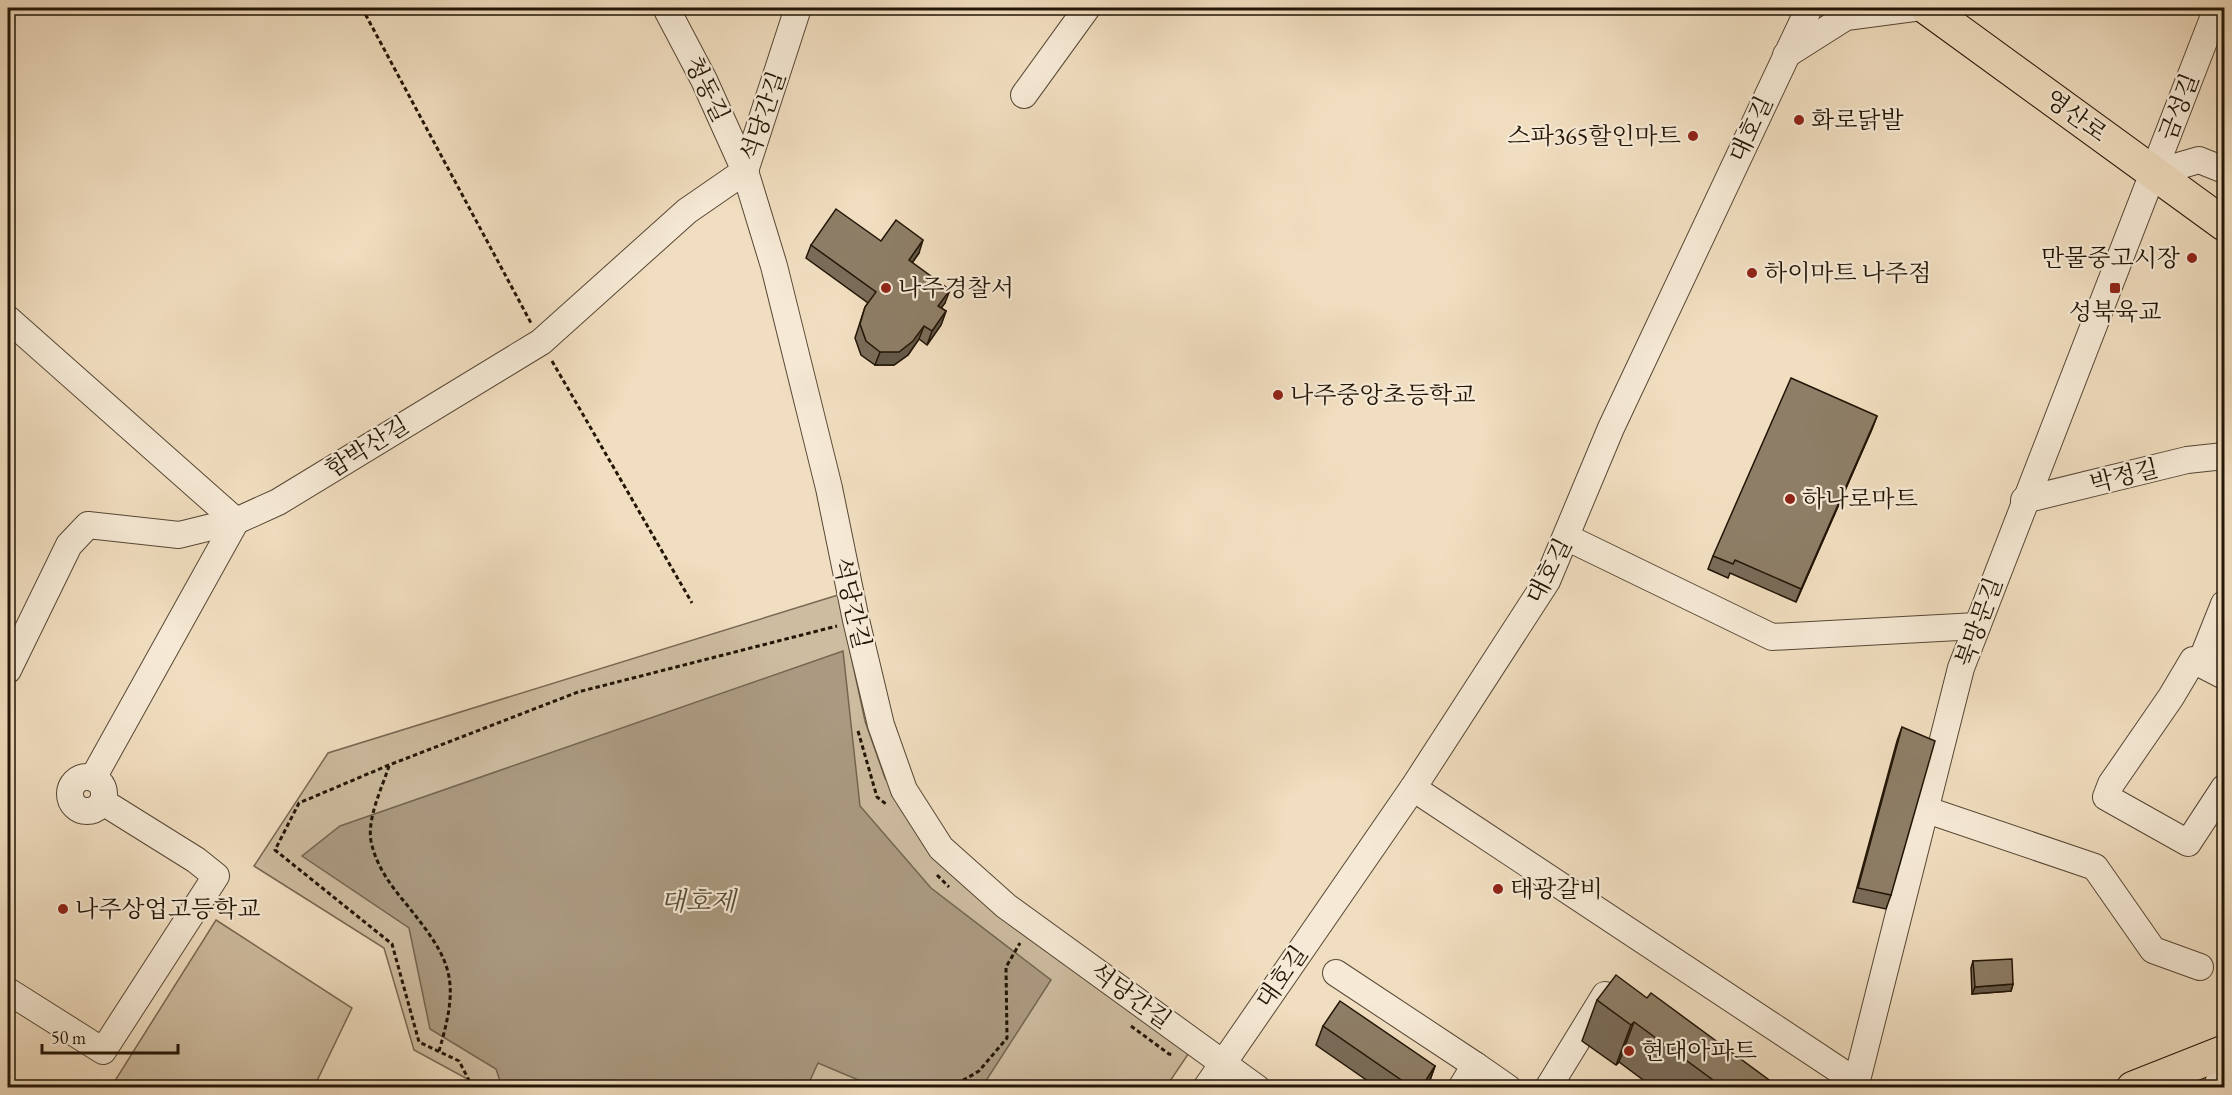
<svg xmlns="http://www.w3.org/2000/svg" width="2232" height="1095" font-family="'EB Garamond','Noto Serif KR',serif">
	<rect width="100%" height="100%" fill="#f1dec0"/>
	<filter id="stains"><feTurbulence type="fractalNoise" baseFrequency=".00333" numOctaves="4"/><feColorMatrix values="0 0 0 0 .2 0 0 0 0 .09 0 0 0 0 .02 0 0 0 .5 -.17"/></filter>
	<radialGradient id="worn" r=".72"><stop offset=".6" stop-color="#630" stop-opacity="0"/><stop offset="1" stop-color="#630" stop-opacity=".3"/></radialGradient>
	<!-- green -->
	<g fill="#cebca0" stroke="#786853" stroke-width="1.5">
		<path d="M 838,595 L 865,721 L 885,778 L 905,811 L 1193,1047 L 1166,1087 L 475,1087 L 473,1082 L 414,1050 L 384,948 L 254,866 L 328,753 Z"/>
		<path d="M 216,920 L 352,1008 L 314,1087 L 111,1087 Z"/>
	</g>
	<!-- water -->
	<path fill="#ab9a81" stroke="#746550" stroke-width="1.5" d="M 843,651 L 860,806 L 931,888 L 1051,980 L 982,1087 L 937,1087 L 933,1085 L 875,1087 L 818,1063 L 807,1087 L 502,1087 L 496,1069 L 430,1029 L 409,928 L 302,856 L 340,826 Z"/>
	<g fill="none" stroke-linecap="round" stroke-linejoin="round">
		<defs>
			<g id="minor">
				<path d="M 666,8 L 704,80 L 745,171 L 774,266 L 829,488 L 856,620 L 881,725 L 904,790 L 941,848 L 1006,906 L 1257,1088"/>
				<path d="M 1786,55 L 1846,17 L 1914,8"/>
				<path d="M 1024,95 L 1087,8"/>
				<path d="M 745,171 L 798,8"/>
				<path d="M 2154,173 L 2199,160 L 2224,170"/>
				<path d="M 8,319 L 236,521 L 93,778"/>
				<path d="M 2024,500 L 2187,460 L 2224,456"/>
				<path d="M 1566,537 L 1772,637 L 1977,626"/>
				<path d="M 2200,664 L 2224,604"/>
				<path d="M 8,670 L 69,545 L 88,525 L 179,535 L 236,521 L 278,502 L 541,342 L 687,211 L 745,171"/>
				<path d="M 2224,676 L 2193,660 L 2171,697 L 2111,784 L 2106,797 L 2188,843 L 2224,788"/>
				<circle cx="87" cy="794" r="17"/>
				<path d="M 1413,788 L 1857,1082"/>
				<path d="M 1924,809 L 2095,867 L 2153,950 L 2200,967"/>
				<path d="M 1336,973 L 1475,1065"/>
				<path d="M 8,991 L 103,1051 L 216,876 L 196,860 L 103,802"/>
				<path d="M 1206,1088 L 1413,788 L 1547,581 L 1611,428 L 1809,8"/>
				<path d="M 1461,1088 L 1475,1065 L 1508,1088"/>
				<path d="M 1548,1088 L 1605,995 L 1610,998"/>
				<path d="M 1855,1088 L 1961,668 L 2217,8"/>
				<path d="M 2216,1088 L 2222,1074"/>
			</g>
			<g id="major">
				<path d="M 1927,8 L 2224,224"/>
				<path d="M 2133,1088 L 2224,1052"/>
			</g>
		</defs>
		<!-- minor casing -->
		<use href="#minor" stroke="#564734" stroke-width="28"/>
		<!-- major casing -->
		<use href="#major" stroke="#221506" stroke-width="35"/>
		<!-- path -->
		<g stroke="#221506" stroke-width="3" stroke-dasharray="4.5 3" stroke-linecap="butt">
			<path d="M 362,8 L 531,323"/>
			<path d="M 552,361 L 692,603"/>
			<path d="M 858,731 L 877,797 L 886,804"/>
			<path d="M 389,766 C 382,788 367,818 371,841 C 376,866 391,886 407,905 C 453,962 460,980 439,1051"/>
			<path d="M 937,875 L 949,887"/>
			<path d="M 1131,1026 L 1169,1054 L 1174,1055"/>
			<path d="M 473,1088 L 459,1061 L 419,1042 L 392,944 L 275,850 L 299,803 L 389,765 L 578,692 L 837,626"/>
			<path d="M 950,1088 L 979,1071 L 1007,1038 L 1006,967 L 1020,943"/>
		</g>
		<!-- minor -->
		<use href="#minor" stroke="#f6ead6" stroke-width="26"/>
		<!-- major -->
		<use href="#major" stroke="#f1dec0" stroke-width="33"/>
	</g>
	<!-- wall -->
	<g fill="#7a6c59" stroke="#221506" stroke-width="1.5">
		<path d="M 811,245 L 919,253 L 912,263 L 945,303 L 941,308 L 946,311 L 941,325 L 927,345 L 919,339 L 908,355 L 894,365 L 875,365 L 861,355 L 855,338 L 865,307 L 868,303 L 806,258 Z"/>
		<path d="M 1877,416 L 1872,429 L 1796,602 L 1730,573 L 1728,578 L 1708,569 L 1713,556 Z"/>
		<path d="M 1902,727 L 1891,895 L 1886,909 L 1853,902 L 1897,741 Z"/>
		<path d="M 1973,961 L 2013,984 L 2011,991 L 1972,994 L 1971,968 Z"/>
		<path d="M 1647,998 L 1780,1088 L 1654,1088 L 1619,1062 L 1616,1065 L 1582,1041 L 1597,1000 Z"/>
		<path d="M 1323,1026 L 1435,1066 L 1428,1086 L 1427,1088 L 1378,1088 L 1316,1045 Z"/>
	</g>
	<!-- shaded-wall -->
	<g fill="#635848" stroke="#221506" stroke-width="1.5">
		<path d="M 923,240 L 919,253 L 904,274 L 909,260 Z"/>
		<path d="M 950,290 L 945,303 L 933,319 L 938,306 Z"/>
		<path d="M 946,311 L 941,325 L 927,345 L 932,331 Z"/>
		<path d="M 924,326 L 919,339 L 908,355 L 894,365 L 875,365 L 880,352 Z"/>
		<path d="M 1877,416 L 1872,429 L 1796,602 L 1801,589 Z"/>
		<path d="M 2013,984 L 2011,991 L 1972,994 L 1975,987 Z"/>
		<path d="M 1634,1022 L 1619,1062 L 1616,1065 L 1631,1025 Z"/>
		<path d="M 1435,1066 L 1427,1088 L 1421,1088 Z"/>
	</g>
	<!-- building -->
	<g fill="#8e7e67" stroke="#221506" stroke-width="1.5">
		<path d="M 836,209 L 881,241 L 896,220 L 923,240 L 909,260 L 950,290 L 938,306 L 946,311 L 932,331 L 924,326 L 913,341 L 899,352 L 880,352 L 866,341 L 860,324 L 865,307 L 876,292 L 811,245 Z"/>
		<path d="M 1791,378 L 1877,416 L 1801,589 L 1735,560 L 1733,564 L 1713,556 Z"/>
		<path d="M 1902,727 L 1935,741 L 1891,895 L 1858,888 Z"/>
		<path d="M 2012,959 L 2013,984 L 1975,987 L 1973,961 Z"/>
		<path d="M 1616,975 L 1647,998 L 1651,993 L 1780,1088 L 1724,1088 L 1634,1022 L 1631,1025 L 1597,1000 Z"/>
		<path d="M 1340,1001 L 1435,1066 L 1421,1088 L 1413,1088 L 1323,1026 Z"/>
	</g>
	<!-- markers -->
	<g fill="#8f2418" stroke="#f6ead6" stroke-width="2">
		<circle cx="1799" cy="120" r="6"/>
		<circle cx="1693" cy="136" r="6"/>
		<circle cx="2192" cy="258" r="6"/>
		<circle cx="1752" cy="273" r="6"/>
		<circle cx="886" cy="288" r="6"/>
		<rect x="2109" y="282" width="12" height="12" rx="3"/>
		<circle cx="1278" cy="395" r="6"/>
		<circle cx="1790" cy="499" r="6"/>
		<circle cx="1498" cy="889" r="6"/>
		<circle cx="63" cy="909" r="6"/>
		<circle cx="1629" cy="1051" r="6"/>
	</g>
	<g text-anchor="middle" stroke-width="4.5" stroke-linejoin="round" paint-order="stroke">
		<!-- street labels -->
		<g font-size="24" fill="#221506" stroke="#f6ead6">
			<text transform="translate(707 89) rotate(64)" y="8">청동길</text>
			<text transform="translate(2179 107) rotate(-69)" y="8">금성길</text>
			<text transform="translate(763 116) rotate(-71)" y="8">석당간길</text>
			<text transform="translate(2076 116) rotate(36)" y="8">영산로</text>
			<text transform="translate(1751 129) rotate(-65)" y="8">대호길</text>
			<text transform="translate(367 447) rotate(-32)" y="8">함박산길</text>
			<text transform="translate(2124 476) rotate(-14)" y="8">박정길</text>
			<text transform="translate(1549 571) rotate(-63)" y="8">대호길</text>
			<text transform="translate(852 603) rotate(77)" y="8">석당간길</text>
			<text transform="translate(1979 622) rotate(-70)" y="8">북망문길</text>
			<text transform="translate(1282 977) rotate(-55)" y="8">대호길</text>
			<text transform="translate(1131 996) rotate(36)" y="8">석당간길</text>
		</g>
		<!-- poi labels -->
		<g font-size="24" fill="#221506" stroke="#f6ead6" text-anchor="start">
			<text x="1811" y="128">화로닭발</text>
			<text x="1681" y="144" text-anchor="end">스파365할인마트</text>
			<text x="2180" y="266" text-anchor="end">만물중고시장</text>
			<text x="1764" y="281">하이마트 나주점</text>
			<text x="898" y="296">나주경찰서</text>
			<text x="2115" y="320" text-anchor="middle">성북육교</text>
			<text x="1290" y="403">나주중앙초등학교</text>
			<text x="1802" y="507">하나로마트</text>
			<text x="1510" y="897">태광갈비</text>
			<text x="75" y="917">나주상업고등학교</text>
			<text x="1641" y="1059">현대아파트</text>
		</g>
		<!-- water labels -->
		<g font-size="26" font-style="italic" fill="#594a37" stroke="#f6ead6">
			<text x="698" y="910">대호제</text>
		</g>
	</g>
	<!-- margin -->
	<rect width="2232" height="1095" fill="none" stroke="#f1dec0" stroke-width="30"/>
	<rect x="9" y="9" width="2214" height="1077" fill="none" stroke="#221506" stroke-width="3"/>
	<rect x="15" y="15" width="2202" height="1065" fill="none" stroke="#221506" stroke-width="1.5"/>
	<!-- scale -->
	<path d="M42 1044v9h136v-9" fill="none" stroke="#221506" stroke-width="3"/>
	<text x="51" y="1044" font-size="18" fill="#221506" stroke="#f6ead6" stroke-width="4.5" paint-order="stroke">50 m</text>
	<rect width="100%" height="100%" filter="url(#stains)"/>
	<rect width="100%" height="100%" fill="url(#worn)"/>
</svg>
